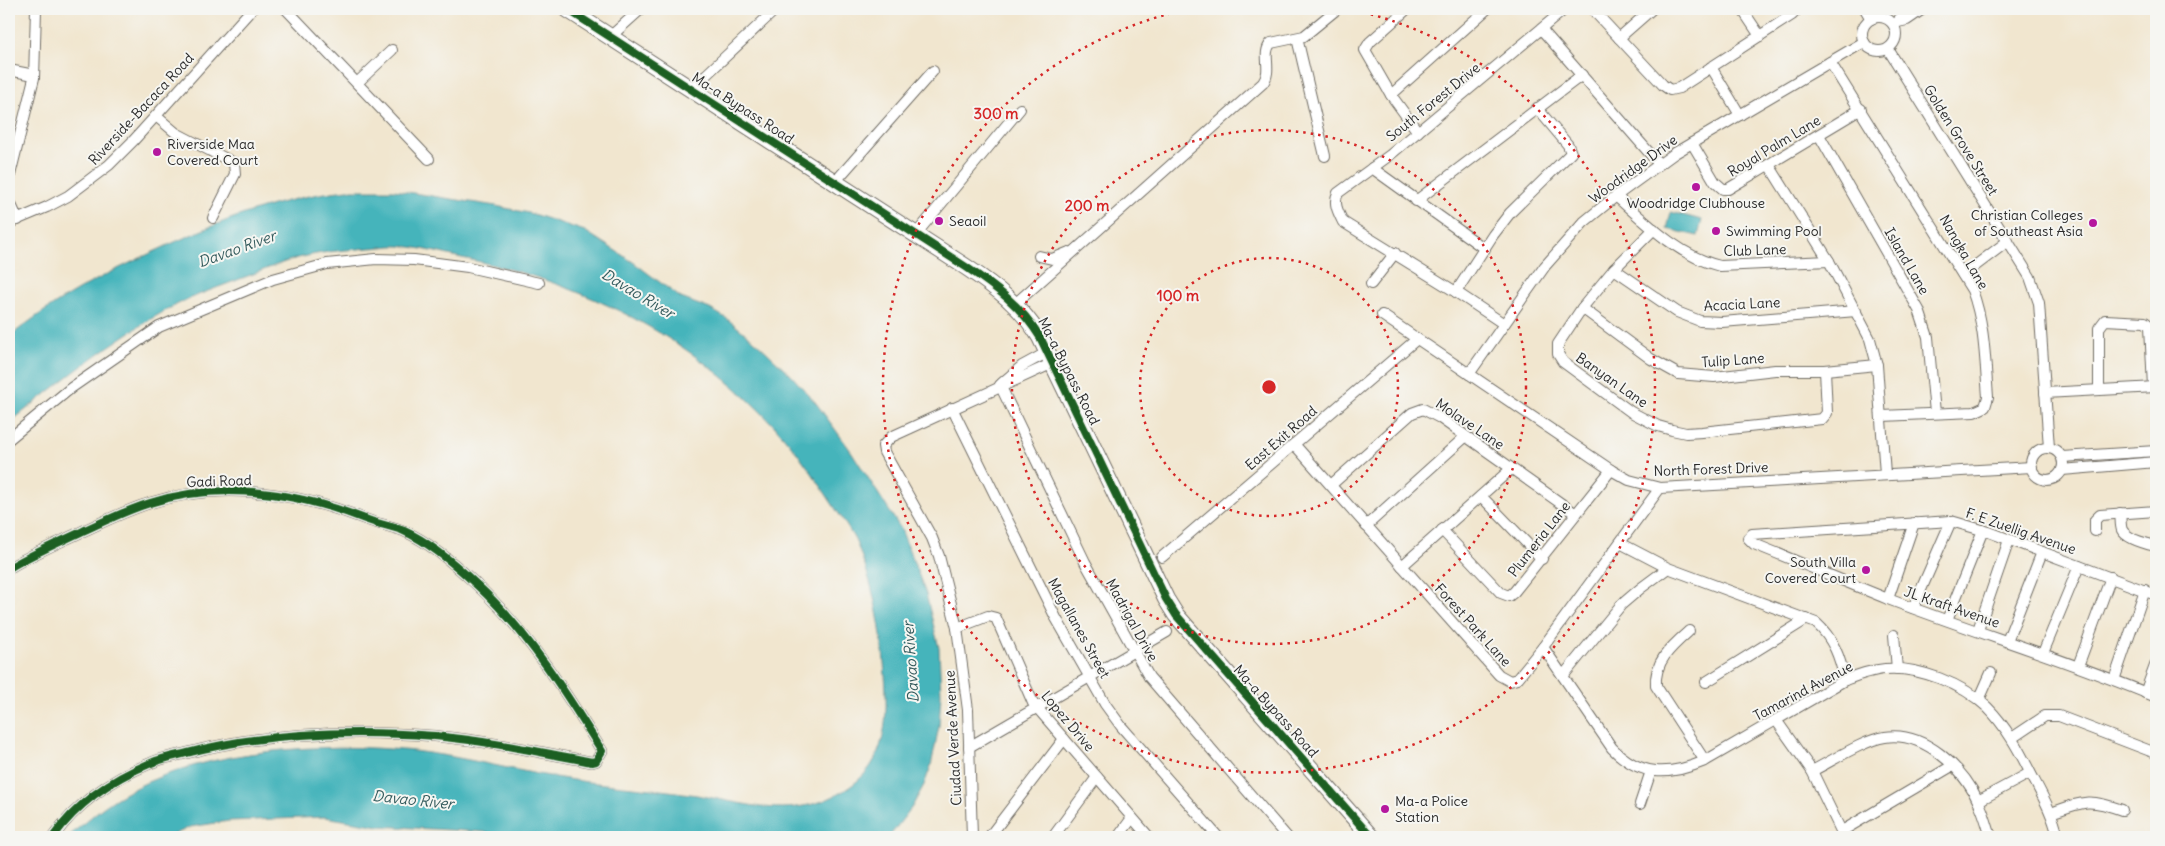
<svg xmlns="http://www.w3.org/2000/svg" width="2165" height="846" font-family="Delius,sans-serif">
	<rect width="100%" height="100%" fill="#f6f6f2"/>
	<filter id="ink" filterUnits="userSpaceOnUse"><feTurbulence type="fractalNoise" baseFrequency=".02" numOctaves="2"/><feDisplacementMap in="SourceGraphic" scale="10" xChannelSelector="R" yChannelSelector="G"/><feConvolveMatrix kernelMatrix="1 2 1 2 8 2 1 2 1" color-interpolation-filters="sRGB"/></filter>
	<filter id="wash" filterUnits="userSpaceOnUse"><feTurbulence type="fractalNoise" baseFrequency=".0096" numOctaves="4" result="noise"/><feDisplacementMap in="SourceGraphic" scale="20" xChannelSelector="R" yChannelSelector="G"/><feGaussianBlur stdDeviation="1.12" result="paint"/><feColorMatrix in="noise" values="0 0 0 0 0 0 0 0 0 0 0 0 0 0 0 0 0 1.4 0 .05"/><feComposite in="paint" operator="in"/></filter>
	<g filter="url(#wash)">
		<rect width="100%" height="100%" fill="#f1e6cf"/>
		<!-- water -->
		<g fill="#44b4bb" stroke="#387073">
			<path d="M 348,190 L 394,190 L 496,206 L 533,214 L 585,231 L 633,262 L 681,298 L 710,309 L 726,318 L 755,341 L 790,374 L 816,403 L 851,451 L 901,529 L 926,594 L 939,648 L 941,694 L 939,726 L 931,766 L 924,785 L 912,807 L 889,837 L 516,837 L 484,832 L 379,826 L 325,817 L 229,821 L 190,827 L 169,837 L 68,837 C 84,823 99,809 117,798 C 191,752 305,743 390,749 C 446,752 500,768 555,777 C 599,785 645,787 690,794 C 727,799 765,813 803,806 C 825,803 852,789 866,772 C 893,741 886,688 883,651 C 879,614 870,574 855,540 C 847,525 836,510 827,496 C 747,366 609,287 462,258 C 442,254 420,247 400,246 C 390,245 379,248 369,248 C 348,250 327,251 307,256 C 286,260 267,269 248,276 C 222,286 195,295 170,308 C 112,340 61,382 9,423 L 9,337 C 55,300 99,277 153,252 C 215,223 279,197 348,190 Z"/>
			<path d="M 1671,212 L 1702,220 L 1698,236 L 1667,229 Z"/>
		</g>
	</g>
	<g filter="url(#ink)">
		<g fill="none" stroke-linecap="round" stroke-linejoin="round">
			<defs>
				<g id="minor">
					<path d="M 286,9 L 429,159"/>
					<path d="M 1407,9 L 1370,42 L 1365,50 L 1391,95 L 1418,132"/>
					<path d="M 1592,9 L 1663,85 L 1670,90 L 1679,88 L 1792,15 L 1798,9"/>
					<path d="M 1742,9 L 1760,36"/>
					<path d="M 1865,9 L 1871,19"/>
					<circle cx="1879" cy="34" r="17"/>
					<path d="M 1898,22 L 1904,9"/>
					<path d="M 1894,25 L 1898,22 L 1907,20 L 1923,9"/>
					<path d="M 1542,30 L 1659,164"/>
					<path d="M 611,36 L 641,9"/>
					<path d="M 1297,38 L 1325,156"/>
					<path d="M 1619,38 L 1652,9"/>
					<path d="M 1888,49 L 2030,277 L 2039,303 L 2049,448"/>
					<path d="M 1830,62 L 1972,290 C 1985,325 1985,360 1988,397 L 1985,407 L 1974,412 L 1882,416"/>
					<path d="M 1711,67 L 1740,115"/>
					<path d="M 9,70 L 34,75"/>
					<path d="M 357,83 L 392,50"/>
					<path d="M 691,89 L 776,9"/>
					<path d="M 1391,95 L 1487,9"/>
					<path d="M 156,116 L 176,133 L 234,163 L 235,174 L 213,218"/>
					<path d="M 1819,135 L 1919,310 L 1928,337 L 1935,413"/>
					<path d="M 1692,143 L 1715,182 L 1723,189 L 1728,189 L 1861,109"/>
					<path d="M 1769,165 L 1829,261 L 1870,339 L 1877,365 L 1885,474"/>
					<path d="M 1372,168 L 1485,249"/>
					<path d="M 9,179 L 34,78 L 36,9"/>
					<path d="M 834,183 L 933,71"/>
					<path d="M 1616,196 C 1646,223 1680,257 1720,266 L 1829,261"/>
					<path d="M 9,200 L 18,220"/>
					<path d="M 1416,201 L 1582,75"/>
					<path d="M 9,223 L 47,207 L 68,196 L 109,165 L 134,140 L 252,9"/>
					<path d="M 1654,229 L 1614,269 L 1582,308 L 1558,344 L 1558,354 L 1563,362 L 1631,412 L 1658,426 L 1672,430 L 1686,433 L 1702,432 L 1822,419 L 1827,413 L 1825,370"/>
					<path d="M 916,234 L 1020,109"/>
					<path d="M 1039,256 L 1052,259 L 1069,252"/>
					<path d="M 1614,269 L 1677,312 L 1700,321 L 1722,322 L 1856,311"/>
					<path d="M 1963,275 L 2008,241"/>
					<path d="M 1371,284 L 1395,253"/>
					<path d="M 1456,292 L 1493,235 L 1510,213 L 1571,153 L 1568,145 L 1537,108"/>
					<path d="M 1015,304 L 1263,83 C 1273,69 1261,54 1271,43 L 1304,36 L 1337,9"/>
					<path d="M 1582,308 L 1651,359 L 1678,374 L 1714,377 L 1775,370 L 1825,370 L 1877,365"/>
					<path d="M 1382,315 L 1611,470 L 1629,480 L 1660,488 L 2032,467"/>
					<path d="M 1504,324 L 1456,292 L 1343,222 C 1338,212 1333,203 1338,193 L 1390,155 L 1565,9"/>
					<path d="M 1469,374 L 1545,266 L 1584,222 L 1616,196 L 1675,153 L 1864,42"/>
					<path d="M 1002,383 L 1022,366 L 1048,352"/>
					<path d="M 1000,385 L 1085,562 L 1149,677 L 1287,837"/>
					<path d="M 2099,389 L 2099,328 L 2105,320 L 2145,322 L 2150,326 L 2153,387"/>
					<path d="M 2045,393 L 2156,387"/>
					<path d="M 952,408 L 1056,618 L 1105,704 L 1121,726 L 1218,837"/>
					<path d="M 9,439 L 71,388 L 159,327 L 273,279 L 327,264 L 376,259 L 414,260 L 468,267 L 539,283"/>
					<path d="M 1294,444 L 1499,675 L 1510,681 L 1517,679 L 1543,647 L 1660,488"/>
					<circle cx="2047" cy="464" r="16"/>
					<path d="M 2062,457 L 2156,451"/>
					<path d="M 2062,470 L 2156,462"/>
					<path d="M 1331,485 L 1412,413 L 1423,409 L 1440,418 L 1576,514"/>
					<path d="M 1481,496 L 1542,559"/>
					<path d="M 2120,513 C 2121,518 2120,525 2122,530 C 2127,539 2147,544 2156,546"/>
					<path d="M 1366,526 L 1465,437"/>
					<path d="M 1442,530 L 1501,593 L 1509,596 L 1514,592 L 1611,470"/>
					<path d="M 2095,531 L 2095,520 L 2100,515 L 2156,511"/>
					<path d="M 1620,543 L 1668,568 L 1816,623 C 1834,639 1840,658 1845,680"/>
					<path d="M 1162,557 L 1417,339"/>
					<path d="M 1402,566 L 1511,469"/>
					<path d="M 9,568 C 32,554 58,543 83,531 C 105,521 127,510 150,503 C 221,481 296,492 365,519 C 377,524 392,526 404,531 C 431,543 456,565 477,585 C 528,632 566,693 602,751 L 596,761 L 592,762 C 540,752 488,741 435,736 C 353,730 267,732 187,753 C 175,756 162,758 151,763 C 112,779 77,803 53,837"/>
					<path d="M 2156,595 L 1989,532 L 1951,521 L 1752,534 L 1748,538 L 1754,544 C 1799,562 1843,581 1888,599 C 1977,633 2068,660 2156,697"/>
					<path d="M 1888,599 L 1914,523"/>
					<path d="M 1913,608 L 1951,521"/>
					<path d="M 1947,620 L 1983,530"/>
					<path d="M 957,628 L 988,616 L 996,618 L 1033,703 L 1149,837"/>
					<path d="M 1978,630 L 2009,540"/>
					<path d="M 1689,631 C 1672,646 1654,661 1656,686 L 1705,761"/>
					<path d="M 1894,635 L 1897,669"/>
					<path d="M 2007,641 L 2042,552"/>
					<path d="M 1543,647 L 1612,748 C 1640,777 1669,776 1705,761 L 1845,680 C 1858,675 1871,670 1885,669 C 1918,666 1963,684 1987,707 C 2006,726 2019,750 2031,774 C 2042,795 2053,814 2058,837"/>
					<path d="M 2043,653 L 2079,566"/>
					<path d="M 2078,666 L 2111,577"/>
					<path d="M 1563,676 L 1621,605 L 1641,588 L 1668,568"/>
					<path d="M 2114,680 L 2145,590"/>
					<path d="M 1706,682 L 1807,619"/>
					<path d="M 2145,693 L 2156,663"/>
					<path d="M 1979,700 L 1991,673"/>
					<path d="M 1776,720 L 1812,771 L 1844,837"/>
					<path d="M 2012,738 L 2045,716 L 2059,716 L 2153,752"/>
					<path d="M 969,747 L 1167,632"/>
					<path d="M 1812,771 C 1832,761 1864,740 1885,737 C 1924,731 1963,768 1978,801 C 1984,812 1987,825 1991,837"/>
					<path d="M 1978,801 L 2030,773"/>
					<path d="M 1640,804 L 1651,771"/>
					<path d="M 2051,813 C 2084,801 2089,798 2122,810"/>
					<path d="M 1842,831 L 1952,766"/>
					<path d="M 972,837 L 968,710 L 957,628 L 939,556 L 932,538 L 884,452 L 883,446 L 891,437 L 1053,363"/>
					<path d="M 989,837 L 1064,739"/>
					<path d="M 1053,837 L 1097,777"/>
					<path d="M 1118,837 L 1132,818"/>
				</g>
				<path id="primary" d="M 567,9 L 966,267 C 996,287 1021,306 1040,337 L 1166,599 L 1176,615 L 1371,837"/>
			</defs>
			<!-- minor casing -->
			<use href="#minor" stroke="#706c64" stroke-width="12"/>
			<!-- primary casing -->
			<use href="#primary" stroke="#706c64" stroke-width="18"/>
			<!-- minor -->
			<use href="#minor" stroke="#fff" stroke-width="10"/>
			<!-- primary -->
			<use href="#primary" stroke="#fff" stroke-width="16"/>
			<defs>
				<g id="cycleway">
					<path d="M 567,9 L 966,267 C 996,287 1021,306 1040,337 L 1166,599 L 1176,615 L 1371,837"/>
					<path d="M 9,568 C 32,554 58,543 83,531 C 105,521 127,510 150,503 C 221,481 296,492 365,519 C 377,524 392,526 404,531 C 431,543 456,565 477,585 C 528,632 566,693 602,751 L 596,761 L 592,762 C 540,752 488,741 435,736 C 353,730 267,732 187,753 C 175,756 162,758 151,763 C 112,779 77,803 53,837"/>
				</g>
			</defs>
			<!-- cycleway casing -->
			<use href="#cycleway" stroke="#f6f6f2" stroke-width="11"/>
			<!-- cycleway -->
			<use href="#cycleway" stroke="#1b5e20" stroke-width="8"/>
		</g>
	</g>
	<!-- distance rings -->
	<g fill="none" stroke="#d62828" stroke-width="2.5" stroke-dasharray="2.5 5">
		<circle cx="1269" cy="387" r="129"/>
		<circle cx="1269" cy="387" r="257"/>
		<path d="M1349 9A386 386 0 1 1 1189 9"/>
	</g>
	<!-- markers -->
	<g fill="#b5179e" stroke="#f6f6f2" stroke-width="2">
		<circle cx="157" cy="152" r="5"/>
		<circle cx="1696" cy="187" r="5"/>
		<circle cx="939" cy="221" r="5"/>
		<circle cx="2093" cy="223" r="5"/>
		<circle cx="1716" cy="231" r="5"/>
		<circle cx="1866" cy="570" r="5"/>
		<circle cx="1385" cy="809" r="5"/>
	</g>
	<g text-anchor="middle" stroke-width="4" stroke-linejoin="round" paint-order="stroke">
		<!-- street labels -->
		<g font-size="14" fill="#2b2b2b" stroke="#f6f6f2">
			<text transform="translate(1433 102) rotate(-39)" y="5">South Forest Drive</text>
			<text transform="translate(743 108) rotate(33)" y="5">Ma-a Bypass Road</text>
			<text transform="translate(141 109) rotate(-47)" y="5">Riverside-Bacaca Road</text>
			<text transform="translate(1961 140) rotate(58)" y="5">Golden Grove Street</text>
			<text transform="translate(1774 146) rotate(-31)" y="5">Royal Palm Lane</text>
			<text transform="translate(1633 169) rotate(-36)" y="5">Woodridge Drive</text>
			<text transform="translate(1755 250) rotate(-2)" y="5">Club Lane</text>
			<text transform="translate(1964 252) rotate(60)" y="5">Nangka Lane</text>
			<text transform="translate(1907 261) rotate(60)" y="5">Island Lane</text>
			<text transform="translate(1742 304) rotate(-3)" y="5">Acacia Lane</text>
			<text transform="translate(1733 360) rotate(-4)" y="5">Tulip Lane</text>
			<text transform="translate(1069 371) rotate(63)" y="5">Ma-a Bypass Road</text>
			<text transform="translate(1612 380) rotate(35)" y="5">Banyan Lane</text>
			<text transform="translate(1470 424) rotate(34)" y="5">Molave Lane</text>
			<text transform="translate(1281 438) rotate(-41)" y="5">East Exit Road</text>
			<text transform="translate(1711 469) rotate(-2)" y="5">North Forest Drive</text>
			<text transform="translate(219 481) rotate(-2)" y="5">Gadi Road</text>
			<text transform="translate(2021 531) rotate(19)" y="5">F. E Zuellig Avenue</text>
			<text transform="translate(1539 539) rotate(-52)" y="5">Plumeria Lane</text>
			<text transform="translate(1952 607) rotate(19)" y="5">JL Kraft Avenue</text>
			<text transform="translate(1132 620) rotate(61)" y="5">Madrigal Drive</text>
			<text transform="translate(1473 625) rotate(48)" y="5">Forest Park Lane</text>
			<text transform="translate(1079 628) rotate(61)" y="5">Magallanes Street</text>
			<text transform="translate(1803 691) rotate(-28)" y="5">Tamarind Avenue</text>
			<text transform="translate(1276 711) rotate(48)" y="5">Ma-a Bypass Road</text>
			<text transform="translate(1068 721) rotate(50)" y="5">Lopez Drive</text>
			<text transform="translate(953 738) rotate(-93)" y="5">Ciudad Verde Avenue</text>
		</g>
		<!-- poi labels -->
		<g font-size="14" fill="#2b2b2b" stroke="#f6f6f2" text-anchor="start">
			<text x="167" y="149">Riverside Maa<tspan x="167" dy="16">Covered Court</tspan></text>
			<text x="1696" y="208" text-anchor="middle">Woodridge Clubhouse</text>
			<text x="2083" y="220" text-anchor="end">Christian Colleges<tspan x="2083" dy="16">of Southeast Asia</tspan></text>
			<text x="949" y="226">Seaoil</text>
			<text x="1726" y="236">Swimming Pool</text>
			<text x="1856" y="567" text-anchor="end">South Villa<tspan x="1856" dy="16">Covered Court</tspan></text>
			<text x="1395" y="806">Ma-a Police<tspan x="1395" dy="16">Station</tspan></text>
		</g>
		<!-- water labels -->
		<g font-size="15" font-style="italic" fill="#345b5d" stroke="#f6f6f2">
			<text transform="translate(237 249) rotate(-20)" y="5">Davao River</text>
			<text transform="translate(638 294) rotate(31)" y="5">Davao River</text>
			<text transform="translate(911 662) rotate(-94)" y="5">Davao River</text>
			<text transform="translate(413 800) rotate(6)" y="5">Davao River</text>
		</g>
	</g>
	<circle cx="1269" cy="387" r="8" fill="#d62828" stroke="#f6f6f2" stroke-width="2.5"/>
	<g font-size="15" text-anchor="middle" font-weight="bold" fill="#d62828" stroke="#f6f6f2" stroke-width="4" stroke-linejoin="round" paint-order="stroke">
		<text x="996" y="119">300 m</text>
		<text x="1087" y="211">200 m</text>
		<text x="1178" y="301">100 m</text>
	</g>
	<!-- margin -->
	<rect width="2165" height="846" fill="none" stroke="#f6f6f2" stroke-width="30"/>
</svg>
